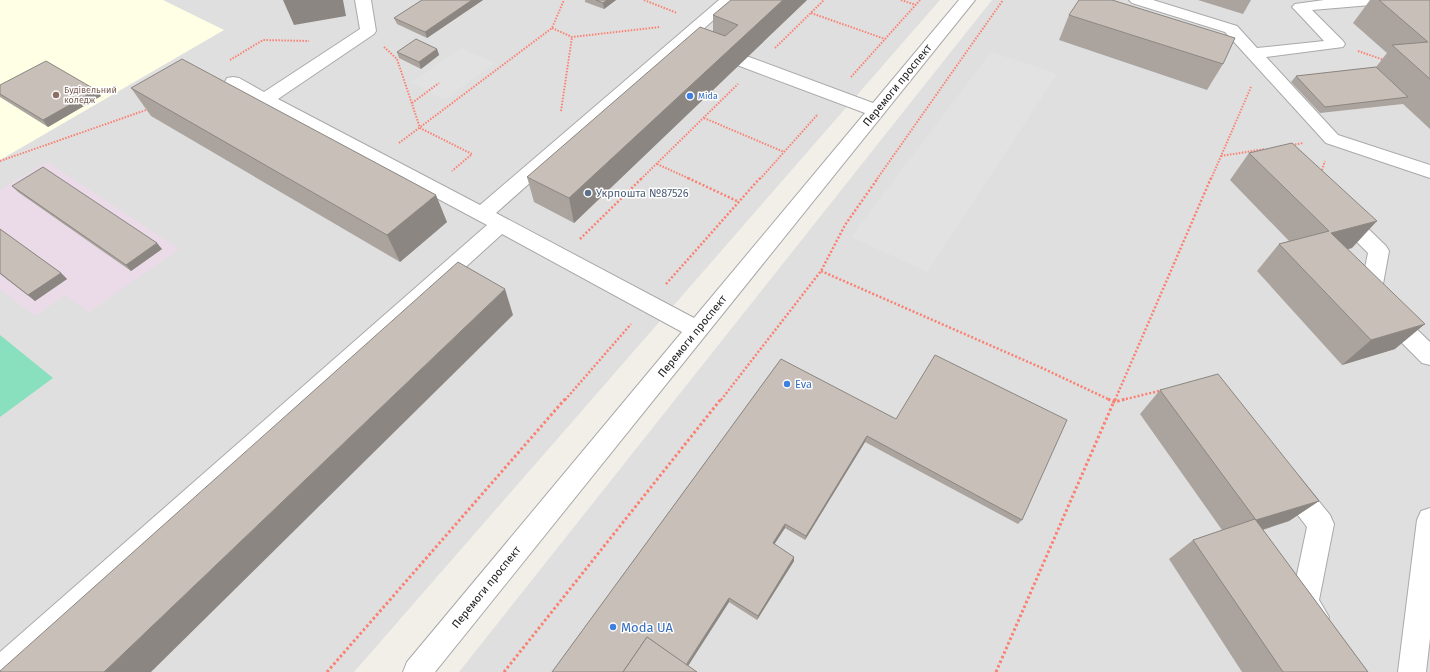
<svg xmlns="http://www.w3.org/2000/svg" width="1430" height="672" font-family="'Fira Sans',sans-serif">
	<rect width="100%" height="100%" fill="#f2efe9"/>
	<!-- residential -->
	<g fill="#e0dfdf">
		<path d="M 0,0 L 940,0 L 354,672 L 0,672 Z"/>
		<path d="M 992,0 L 1430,0 L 1430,672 L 459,672 Z"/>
	</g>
	<!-- industrial -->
	<path fill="#ebdbe8" d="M 47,162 L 179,249 L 89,312 L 65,295 L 35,316 L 0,289 L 0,190 Z"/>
	<!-- education -->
	<path fill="#ffffe5" d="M 0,0 L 163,0 L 224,30 L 0,160 Z"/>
	<!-- pitch -->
	<path fill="#88e0be" d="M 0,335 L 53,378 L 0,417 Z"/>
	<!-- parking -->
	<g fill="#e2e2e2">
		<path d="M 461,48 L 495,63 L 445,100 L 411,83 Z"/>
		<path d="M 991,52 L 1057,74 L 927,272 L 851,237 Z"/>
	</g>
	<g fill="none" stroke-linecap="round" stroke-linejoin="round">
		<defs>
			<g id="minor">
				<path d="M 355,0 L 371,0 L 376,31 L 374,34 L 278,99 L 480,205 L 719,0 L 736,0 L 496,213 L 694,318 L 865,113 L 737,65 L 735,61 L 737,57 L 743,56 L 749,57 L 873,103 L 959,0 L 975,0 L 435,672 L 403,672 L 407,662 L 682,332 L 502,234 L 20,672 L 0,672 L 0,652 L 487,225 L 227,86 L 225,82 L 227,78 L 233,77 L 239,78 L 264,92 L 360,29 Z"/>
				<path d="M 1129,0 L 1153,0 L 1237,26 L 1257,48 L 1324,41 L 1295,10 L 1292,7 L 1295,4 L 1324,0 L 1379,0 L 1376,3 L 1371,5 L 1312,10 L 1343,41 L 1345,44 L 1343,47 L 1266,57 L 1338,135 L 1430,165 L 1430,178 L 1326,143 L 1225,32 L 1132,3 Z"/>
				<path d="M 1342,208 L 1349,210 L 1386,246 L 1389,251 L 1381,295 L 1430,342 L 1430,365 L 1422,363 L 1362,303 L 1359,297 L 1368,253 L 1335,220 L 1332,215 L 1335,210 Z"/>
				<path d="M 1290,474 L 1299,477 L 1330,515 L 1334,524 L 1319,600 L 1329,617 L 1325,627 L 1315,631 C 1301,625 1297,617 1291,603 L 1307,527 L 1281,493 L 1278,485 L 1281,477 Z"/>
				<path d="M 1430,508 L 1430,638 L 1426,672 L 1398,672 L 1417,520 L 1421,511 Z"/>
			</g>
		</defs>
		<!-- minor casing -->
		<use href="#minor" stroke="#a9a9a9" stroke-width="2"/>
		<!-- path-far2 -->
		<g stroke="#fa8072" stroke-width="2" stroke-dasharray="1.5 1.5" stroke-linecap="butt">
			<path d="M 644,0 L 677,13"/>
			<path d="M 901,0 L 916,5"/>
			<path d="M 811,13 L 885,39"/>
			<path d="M 552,28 L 572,37 L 660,27"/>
			<path d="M 384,47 L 397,59 L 420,128 L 472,154 L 452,171"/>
			<path d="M 775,48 L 824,0"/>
			<path d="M 1358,51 L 1384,60"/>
			<path d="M 230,60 L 263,40 L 309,41"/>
			<path d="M 851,77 L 920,0"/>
			<path d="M 412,103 L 439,83"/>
			<path d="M 561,111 L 572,37"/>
			<path d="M 704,118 L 784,152"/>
			<path d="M 399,143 L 552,28 L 564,0"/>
			<path d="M 1292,145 L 1303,143"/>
			<path d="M 1221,156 L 1265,149"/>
			<path d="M 0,161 L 149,109"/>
			<path d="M 657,164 L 690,179"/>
			<path d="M 1321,173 L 1325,161"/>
			<path d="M 641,179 L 738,84"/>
			<path d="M 760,179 L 818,114"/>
			<path d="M 877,179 L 1003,0"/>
			<path d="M 1211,179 L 1251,87"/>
		</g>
		<!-- path-far1 -->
		<g stroke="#fa8072" stroke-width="2.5" stroke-dasharray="2 2" stroke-linecap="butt">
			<path d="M 688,178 L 739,202"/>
			<path d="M 580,239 L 642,178"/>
			<path d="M 821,271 L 1042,368 L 1110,400"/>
			<path d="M 666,284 L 760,178"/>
			<path d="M 565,400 L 631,324"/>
			<path d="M 721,400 L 821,271 L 845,225 L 878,178"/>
			<path d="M 1115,400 L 1211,178"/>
			<path d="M 1122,400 L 1163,390"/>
		</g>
		<!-- path -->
		<g stroke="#fa8072" stroke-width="3" stroke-dasharray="2.5 2.5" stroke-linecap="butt">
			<path d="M 1108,399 L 1114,402 L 1126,399"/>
			<path d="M 327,672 L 565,399"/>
			<path d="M 504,672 L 721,399"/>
			<path d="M 996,672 L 1115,399"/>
		</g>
		<!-- minor -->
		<use href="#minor" fill="#fff" fill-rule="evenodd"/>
	</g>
	<!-- wall -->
	<g fill="#aba49e">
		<path d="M 422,0 L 483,0 L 427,38 L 397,24 L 394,18 Z"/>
		<path d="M 585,0 L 616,0 L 604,9 L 585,2 Z"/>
		<path d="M 731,0 L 807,0 L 574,223 L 534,202 L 527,177 L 713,32 L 713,15 Z"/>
		<path d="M 1198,0 L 1251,0 L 1243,14 Z"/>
		<path d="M 1370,0 L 1430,0 L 1430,129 L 1403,104 L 1320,113 L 1291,82 L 1296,76 L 1376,67 L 1387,53 L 1353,23 Z"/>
		<path d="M 1069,15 L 1223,64 L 1207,90 L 1059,40 Z"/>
		<path d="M 437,49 L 439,55 L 421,69 L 399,58 L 397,52 Z"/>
		<path d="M 0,85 L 96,90 L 101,96 L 48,127 L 0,97 Z"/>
		<path d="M 131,88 L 447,222 L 400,262 L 151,116 Z"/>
		<path d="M 1249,153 L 1352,248 L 1348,249 L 1395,349 L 1342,365 L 1257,271 L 1279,244 L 1289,241 L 1230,180 Z"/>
		<path d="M 12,186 L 162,249 L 131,271 L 18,192 Z"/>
		<path d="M 0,229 L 61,273 L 67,279 L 35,301 L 0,274 Z"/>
		<path d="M 781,359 L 1022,520 L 1018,524 L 865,442 L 805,540 L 785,528 L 774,544 L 794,557 L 794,561 L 757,620 L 729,602 L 688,666 L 552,672 Z"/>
		<path d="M 1160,390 L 1319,501 L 1289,521 L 1263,530 L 1368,672 L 1242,672 L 1169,559 L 1193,540 L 1222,530 L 1140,414 Z"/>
	</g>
	<!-- shaded-wall -->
	<g fill="#8b8681">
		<path d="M 283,0 L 343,0 L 346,16 L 294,25 Z"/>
		<path d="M 472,0 L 483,0 L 427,38 L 425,32 Z"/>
		<path d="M 607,0 L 616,0 L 604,9 L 603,3 Z"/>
		<path d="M 783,0 L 807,0 L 574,223 L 569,198 Z"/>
		<path d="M 437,49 L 439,55 L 421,69 L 419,62 Z"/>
		<path d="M 96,90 L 101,96 L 48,127 L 43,120 Z"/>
		<path d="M 436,195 L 447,222 L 400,262 L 387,235 Z"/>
		<path d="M 1377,221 L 1352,248 L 1307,260 L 1331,233 Z"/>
		<path d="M 157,243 L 162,249 L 131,271 L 126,265 Z"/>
		<path d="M 61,273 L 67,279 L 35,301 L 28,295 Z"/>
		<path d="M 505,289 L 513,315 L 151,672 L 104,672 Z"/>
		<path d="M 1425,324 L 1395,349 L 1342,365 L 1371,340 Z"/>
		<path d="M 867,436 L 865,442 L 805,540 L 806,536 Z"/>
		<path d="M 1319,501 L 1289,521 L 1229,540 L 1256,520 Z"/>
		<path d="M 785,524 L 785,528 L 772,548 L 773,543 Z"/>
		<path d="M 794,557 L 794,561 L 757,620 L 758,616 Z"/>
		<path d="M 729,598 L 729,602 L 684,672 L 683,671 Z"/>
	</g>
	<!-- building -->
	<g fill="#c7bfb8" stroke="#8b8681">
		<path d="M 422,0 L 472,0 L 425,32 L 394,18 Z"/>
		<path d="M 596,0 L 607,0 L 603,3 Z"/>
		<path d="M 731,0 L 783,0 L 569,198 L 527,177 L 700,27 L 725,36 L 738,25 L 713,15 Z"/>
		<path d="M 1079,0 L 1112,0 L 1235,38 L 1223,64 L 1069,15 Z"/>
		<path d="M 1379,0 L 1430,0 L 1430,79 L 1392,45 L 1428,42 Z"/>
		<path d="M 416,39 L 437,49 L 419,62 L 397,52 Z"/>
		<path d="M 182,59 L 436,195 L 387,235 L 131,88 Z"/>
		<path d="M 46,61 L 96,90 L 43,120 L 0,94 L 0,85 Z"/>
		<path d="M 1376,67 L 1408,97 L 1325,107 L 1296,76 Z"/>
		<path d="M 1292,143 L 1377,221 L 1331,233 L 1425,324 L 1371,340 L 1279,244 L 1329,231 L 1249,153 Z"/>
		<path d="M 43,167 L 157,243 L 126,265 L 12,186 Z"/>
		<path d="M 0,229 L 61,273 L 28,295 L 0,273 Z"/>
		<path d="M 458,262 L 505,289 L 104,672 L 0,672 L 0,671 Z"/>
		<path d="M 935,355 L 1067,420 L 1022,520 L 867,436 L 806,536 L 785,524 L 773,543 L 794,557 L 758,616 L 729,598 L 686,665 L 647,637 L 623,672 L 552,672 L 781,359 L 896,419 Z"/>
		<path d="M 1218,374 L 1319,501 L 1256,520 L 1160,390 Z"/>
		<path d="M 1255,519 L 1368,672 L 1283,672 L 1193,540 Z"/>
		<path d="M 647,637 L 697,672 L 623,672 Z"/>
	</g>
	<!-- markers -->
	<circle fill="#8d6e63" stroke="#fff" stroke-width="1.5" cx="56" cy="95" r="4"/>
	<g fill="#3f7fe0" stroke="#fff" stroke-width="1.5">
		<circle cx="690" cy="96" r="4"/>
		<circle cx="787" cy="384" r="4"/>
		<circle cx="613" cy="627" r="4"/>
	</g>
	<circle fill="#5c6f8a" stroke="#fff" stroke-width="1.5" cx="588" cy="193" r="4"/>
	<g text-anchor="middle" stroke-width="3" stroke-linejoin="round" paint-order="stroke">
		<!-- far-education labels -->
		<g font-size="9" fill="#785e54" stroke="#fff" text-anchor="start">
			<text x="64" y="93">Будівельний<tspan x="64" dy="10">коледж</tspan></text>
		</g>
		<!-- far-shop labels -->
		<g font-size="9" fill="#366cbe" stroke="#fff" text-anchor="start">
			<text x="698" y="99">Mida</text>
		</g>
		<!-- street labels -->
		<g font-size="11" fill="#222" stroke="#fff">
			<text transform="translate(897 85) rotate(-51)" y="4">Перемоги проспект</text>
			<text transform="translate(692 336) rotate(-51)" y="4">Перемоги проспект</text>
			<text transform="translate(486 587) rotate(-51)" y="4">Перемоги проспект</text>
		</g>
		<!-- service labels -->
		<g font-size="11" fill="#4e5e75" stroke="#fff" text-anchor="start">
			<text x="596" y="197">Укрпошта №87526</text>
		</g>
		<!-- shop labels -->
		<g font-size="11" fill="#366cbe" stroke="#fff" text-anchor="start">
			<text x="795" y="388">Eva</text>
		</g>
		<!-- near-shop labels -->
		<g font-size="13" fill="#366cbe" stroke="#fff" text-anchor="start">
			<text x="621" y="632">Moda UA</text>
		</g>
	</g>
</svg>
